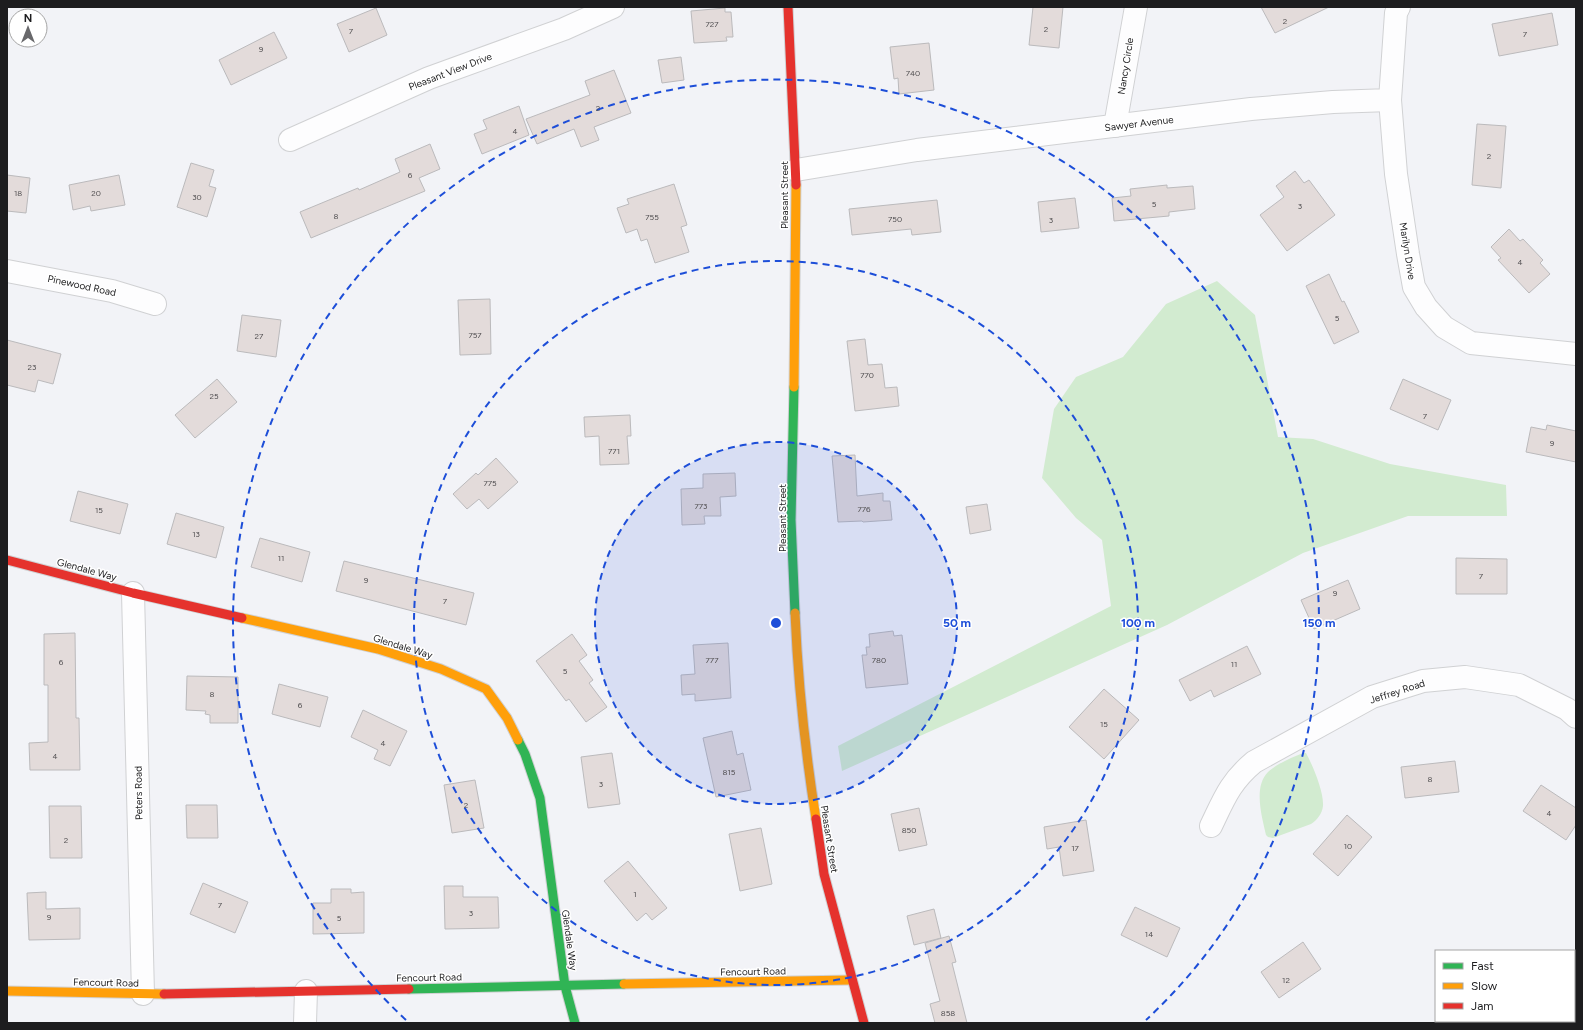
<svg xmlns="http://www.w3.org/2000/svg" width="1583" height="1030" font-family="Figtree,sans-serif">
	<rect width="100%" height="100%" fill="#f2f3f7"/>
	<!-- green -->
	<g fill="#d2ebd0">
		<path d="M 1217,281 L 1255,315 L 1278,437 L 1313,439 L 1390,464 L 1506,485 L 1507,516 L 1408,516 L 1303,553 L 1167,625 L 842,771 L 838,746 L 1111,606 L 1102,540 L 1076,518 L 1042,478 L 1054,409 L 1076,377 L 1123,357 L 1166,304 Z"/>
		<path d="M 1303,753 L 1306,753 C 1313,766 1324,792 1323,806 C 1322,814 1317,820 1311,824 L 1273,838 L 1268,837 L 1266,835 C 1262,817 1253,787 1268,772 C 1278,763 1291,758 1303,753 Z"/>
	</g>
	<!-- building -->
	<g fill="#e3dbda" stroke="#bbbabc">
		<path d="M 1033,7 L 1063,7 L 1059,48 L 1029,45 Z"/>
		<path d="M 1261,7 L 1329,7 L 1275,33 Z"/>
		<path d="M 376,8 L 387,35 L 349,52 L 337,24 Z"/>
		<path d="M 725,8 L 725,12 L 731,12 L 733,37 L 726,37 L 727,41 L 694,43 L 691,11 Z"/>
		<path d="M 1552,13 L 1558,45 L 1499,56 L 1492,24 Z"/>
		<path d="M 274,32 L 287,58 L 231,85 L 219,60 Z"/>
		<path d="M 929,43 L 934,90 L 899,94 L 898,78 L 894,79 L 890,47 Z"/>
		<path d="M 681,57 L 684,80 L 662,83 L 658,60 Z"/>
		<path d="M 614,70 L 631,113 L 594,127 L 599,140 L 581,147 L 574,129 L 537,144 L 526,119 L 590,95 L 585,81 Z"/>
		<path d="M 519,106 L 529,135 L 482,154 L 474,134 L 487,129 L 483,120 Z"/>
		<path d="M 1477,124 L 1506,126 L 1501,188 L 1472,185 Z"/>
		<path d="M 430,144 L 440,169 L 419,178 L 425,191 L 311,238 L 300,212 L 358,188 L 359,190 L 400,172 L 395,159 Z"/>
		<path d="M 191,163 L 214,170 L 209,186 L 216,188 L 207,217 L 177,207 Z"/>
		<path d="M 1295,171 L 1304,183 L 1309,180 L 1335,215 L 1287,251 L 1260,215 L 1284,197 L 1276,186 Z"/>
		<path d="M 7,175 L 30,178 L 26,213 L 7,211 Z"/>
		<path d="M 119,175 L 125,205 L 91,211 L 90,206 L 73,210 L 69,185 Z"/>
		<path d="M 674,184 L 687,225 L 681,227 L 689,252 L 655,263 L 647,239 L 641,241 L 637,229 L 626,233 L 617,208 L 629,204 L 627,199 Z"/>
		<path d="M 1167,185 L 1167,188 L 1193,186 L 1195,209 L 1169,212 L 1169,216 L 1114,221 L 1112,198 L 1131,196 L 1130,189 Z"/>
		<path d="M 1075,198 L 1079,228 L 1041,232 L 1038,202 Z"/>
		<path d="M 937,200 L 941,232 L 912,235 L 911,229 L 852,235 L 849,209 Z"/>
		<path d="M 1509,229 L 1520,241 L 1523,239 L 1543,260 L 1540,263 L 1550,274 L 1529,293 L 1498,260 L 1501,258 L 1491,247 Z"/>
		<path d="M 1329,274 L 1342,302 L 1344,301 L 1359,332 L 1334,344 L 1306,286 Z"/>
		<path d="M 490,299 L 491,354 L 460,355 L 458,300 Z"/>
		<path d="M 242,315 L 281,320 L 276,357 L 237,351 Z"/>
		<path d="M 865,339 L 868,365 L 882,364 L 885,388 L 897,387 L 899,406 L 855,411 L 847,341 Z"/>
		<path d="M 7,340 L 61,354 L 53,384 L 38,380 L 35,392 L 7,385 Z"/>
		<path d="M 217,379 L 237,402 L 195,438 L 175,415 Z"/>
		<path d="M 1403,379 L 1451,400 L 1438,430 L 1390,409 Z"/>
		<path d="M 630,415 L 631,436 L 627,436 L 629,464 L 600,465 L 599,436 L 585,437 L 584,417 Z"/>
		<path d="M 1547,425 L 1576,431 L 1576,462 L 1526,452 L 1531,427 L 1546,430 Z"/>
		<path d="M 855,455 L 857,496 L 883,493 L 883,501 L 890,501 L 892,520 L 863,522 L 862,521 L 838,522 L 832,456 Z"/>
		<path d="M 496,458 L 518,482 L 488,509 L 479,499 L 467,509 L 453,494 L 476,473 L 478,475 Z"/>
		<path d="M 735,473 L 736,496 L 720,497 L 721,516 L 704,516 L 705,524 L 682,525 L 681,489 L 703,488 L 703,474 Z"/>
		<path d="M 78,491 L 128,504 L 120,534 L 70,521 Z"/>
		<path d="M 987,504 L 991,530 L 970,534 L 966,507 Z"/>
		<path d="M 176,513 L 224,527 L 216,558 L 167,544 Z"/>
		<path d="M 260,538 L 310,552 L 302,582 L 251,567 Z"/>
		<path d="M 1456,558 L 1507,559 L 1507,594 L 1456,594 Z"/>
		<path d="M 344,561 L 474,593 L 466,625 L 336,591 Z"/>
		<path d="M 1348,580 L 1360,609 L 1314,629 L 1301,600 Z"/>
		<path d="M 893,631 L 894,636 L 902,635 L 908,684 L 866,688 L 862,655 L 867,655 L 866,647 L 870,647 L 869,634 Z"/>
		<path d="M 75,633 L 76,718 L 79,718 L 80,770 L 30,770 L 29,743 L 48,742 L 48,685 L 44,685 L 44,634 Z"/>
		<path d="M 572,634 L 587,655 L 579,661 L 593,680 L 589,683 L 607,707 L 586,722 L 569,699 L 566,701 L 536,661 Z"/>
		<path d="M 728,643 L 731,698 L 695,701 L 695,694 L 682,695 L 681,675 L 695,674 L 693,645 Z"/>
		<path d="M 1247,646 L 1261,674 L 1214,697 L 1211,690 L 1190,701 L 1179,680 Z"/>
		<path d="M 187,676 L 238,677 L 238,723 L 210,723 L 210,715 L 205,714 L 206,711 L 186,710 Z"/>
		<path d="M 279,684 L 328,697 L 320,727 L 272,714 Z"/>
		<path d="M 1104,689 L 1139,720 L 1104,759 L 1069,727 Z"/>
		<path d="M 363,710 L 407,731 L 390,766 L 374,759 L 378,750 L 351,737 Z"/>
		<path d="M 732,731 L 737,755 L 743,753 L 751,790 L 716,797 L 703,738 Z"/>
		<path d="M 612,753 L 620,804 L 588,808 L 581,757 Z"/>
		<path d="M 1455,761 L 1459,792 L 1405,798 L 1401,767 Z"/>
		<path d="M 475,780 L 484,828 L 452,833 L 444,785 Z"/>
		<path d="M 1541,785 L 1576,808 L 1576,825 L 1566,840 L 1523,811 Z"/>
		<path d="M 186,805 L 217,805 L 218,838 L 187,838 Z"/>
		<path d="M 49,806 L 81,806 L 82,858 L 50,858 Z"/>
		<path d="M 919,808 L 927,845 L 899,851 L 891,814 Z"/>
		<path d="M 1347,815 L 1372,837 L 1338,876 L 1313,854 Z"/>
		<path d="M 1086,820 L 1094,871 L 1063,876 L 1059,847 L 1047,849 L 1044,827 Z"/>
		<path d="M 761,828 L 772,884 L 740,891 L 729,834 Z"/>
		<path d="M 628,861 L 667,908 L 652,920 L 646,913 L 637,921 L 604,881 Z"/>
		<path d="M 203,883 L 248,902 L 235,933 L 190,914 Z"/>
		<path d="M 444,886 L 463,886 L 463,897 L 498,897 L 499,928 L 445,929 Z"/>
		<path d="M 331,889 L 351,889 L 351,893 L 364,892 L 364,933 L 313,934 L 313,903 L 331,903 Z"/>
		<path d="M 46,892 L 46,909 L 80,908 L 80,939 L 29,940 L 27,893 Z"/>
		<path d="M 1135,907 L 1180,928 L 1167,957 L 1121,935 Z"/>
		<path d="M 934,909 L 941,938 L 914,945 L 907,916 Z"/>
		<path d="M 949,936 L 956,962 L 952,963 L 967,1023 L 935,1023 L 930,1004 L 940,1001 L 925,943 Z"/>
		<path d="M 1303,942 L 1321,969 L 1279,998 L 1261,972 Z"/>
	</g>
	<g fill="none" stroke-linecap="round" stroke-linejoin="round">
		<defs>
			<g id="street">
				<path d="M 1390,100 L 1396,174 L 1408,254 L 1414,287 L 1426,307 L 1444,327 L 1471,343 L 1576,354"/>
				<path d="M 1115,126 L 1136,7"/>
				<path d="M 290,140 L 429,78 L 564,29 L 613,7"/>
				<path d="M 796,170 L 917,150 L 1251,109 L 1333,102 L 1390,100 L 1396,13 L 1399,7"/>
				<path d="M 7,271 L 112,291 L 155,304"/>
				<path d="M 133,593 L 143,994"/>
				<path d="M 1211,826 C 1224,799 1230,782 1254,762 L 1372,697 L 1423,681 L 1465,677 L 1519,685 L 1567,709 L 1576,717"/>
				<path d="M 305,1023 L 306,991"/>
			</g>
			<g id="fast">
				<path d="M 794,387 L 791,520 L 795,613"/>
				<path d="M 518,740 L 525,754 L 540,798 L 565,986 L 575,1023"/>
				<path d="M 409,989 L 624,984"/>
			</g>
			<g id="slow">
				<path d="M 794,387 L 796,185"/>
				<path d="M 795,613 C 798,682 805,750 816,819"/>
				<path d="M 242,618 L 378,649 L 441,669 L 486,689 L 507,718 L 518,740"/>
				<path d="M 624,984 L 852,980"/>
				<path d="M 7,991 L 164,994"/>
			</g>
			<g id="jam">
				<path d="M 788,7 L 796,185"/>
				<path d="M 7,560 L 133,593 L 242,618"/>
				<path d="M 816,819 L 824,874 L 864,1023"/>
				<path d="M 164,994 L 409,989"/>
			</g>
		</defs>
		<!-- street casing -->
		<use href="#street" stroke="#d0d1d3" stroke-width="24"/>
		<!-- fast casing -->
		<use href="#fast" stroke="#d0d1d3" stroke-width="11"/>
		<!-- slow casing -->
		<use href="#slow" stroke="#d0d1d3" stroke-width="11"/>
		<!-- jam casing -->
		<use href="#jam" stroke="#d0d1d3" stroke-width="11"/>
		<!-- street -->
		<use href="#street" stroke="#fdfdfe" stroke-width="22"/>
		<!-- fast -->
		<use href="#fast" stroke="#30b455" stroke-width="9"/>
		<!-- slow -->
		<use href="#slow" stroke="#ff9f0a" stroke-width="9"/>
		<!-- jam -->
		<use href="#jam" stroke="#e5322d" stroke-width="9"/>
	</g>
	<!-- distance rings -->
	<circle cx="776" cy="623" r="181" fill="#1d4ed8" fill-opacity=".12"/>
	<g fill="none" stroke="#1d4ed8" stroke-width="2" stroke-dasharray="7 5">
		<circle cx="776" cy="623" r="181"/>
		<circle cx="776" cy="623" r="362"/>
		<path d="M406 1020A543 543 0 1 1 1146 1020"/>
	</g>
	<g text-anchor="middle" stroke-width="3" stroke-linejoin="round" paint-order="stroke">
		<!-- number labels -->
		<g font-size="8" fill="#504e50">
			<text x="1285" y="24">2</text>
			<text x="712" y="27">727</text>
			<text x="1046" y="32">2</text>
			<text x="351" y="34">7</text>
			<text x="1525" y="37">7</text>
			<text x="261" y="52">9</text>
			<text x="913" y="76">740</text>
			<text x="598" y="111">2</text>
			<text x="515" y="134">4</text>
			<text x="1489" y="159">2</text>
			<text x="410" y="178">6</text>
			<text x="18" y="196">18</text>
			<text x="96" y="196">20</text>
			<text x="197" y="200">30</text>
			<text x="1154" y="207">5</text>
			<text x="1300" y="209">3</text>
			<text x="336" y="219">8</text>
			<text x="652" y="220">755</text>
			<text x="895" y="222">750</text>
			<text x="1051" y="223">3</text>
			<text x="1520" y="265">4</text>
			<text x="1337" y="321">5</text>
			<text x="475" y="338">757</text>
			<text x="259" y="339">27</text>
			<text x="32" y="370">23</text>
			<text x="867" y="378">770</text>
			<text x="214" y="399">25</text>
			<text x="1425" y="419">7</text>
			<text x="1552" y="446">9</text>
			<text x="614" y="454">771</text>
			<text x="490" y="486">775</text>
			<text x="701" y="509">773</text>
			<text x="864" y="512">776</text>
			<text x="99" y="513">15</text>
			<text x="196" y="537">13</text>
			<text x="281" y="561">11</text>
			<text x="1481" y="579">7</text>
			<text x="366" y="583">9</text>
			<text x="1335" y="596">9</text>
			<text x="445" y="604">7</text>
			<text x="712" y="663">777</text>
			<text x="879" y="663">780</text>
			<text x="61" y="665">6</text>
			<text x="1234" y="667">11</text>
			<text x="565" y="674">5</text>
			<text x="212" y="697">8</text>
			<text x="300" y="708">6</text>
			<text x="1104" y="727">15</text>
			<text x="383" y="746">4</text>
			<text x="55" y="759">4</text>
			<text x="729" y="775">815</text>
			<text x="1430" y="782">8</text>
			<text x="601" y="787">3</text>
			<text x="466" y="808">2</text>
			<text x="1549" y="816">4</text>
			<text x="909" y="833">850</text>
			<text x="66" y="843">2</text>
			<text x="1348" y="849">10</text>
			<text x="1075" y="851">17</text>
			<text x="635" y="897">1</text>
			<text x="220" y="908">7</text>
			<text x="471" y="916">3</text>
			<text x="49" y="920">9</text>
			<text x="339" y="921">5</text>
			<text x="1149" y="937">14</text>
			<text x="1286" y="983">12</text>
			<text x="948" y="1016">858</text>
		</g>
		<!-- street labels -->
		<g font-size="10" fill="#1d1d1f" stroke="#fff">
			<text transform="translate(1125 66) rotate(-81)" y="4">Nancy Circle</text>
			<text transform="translate(450 71) rotate(-21)" y="4">Pleasant View Drive</text>
			<text transform="translate(1139 123) rotate(-7)" y="4">Sawyer Avenue</text>
			<text transform="translate(784 195) rotate(-90)" y="4">Pleasant Street</text>
			<text transform="translate(1408 251) rotate(81)" y="4">Marilyn Drive</text>
			<text transform="translate(82 285) rotate(12)" y="4">Pinewood Road</text>
			<text transform="translate(782 518) rotate(-90)" y="4">Pleasant Street</text>
			<text transform="translate(87 569) rotate(15)" y="4">Glendale Way</text>
			<text transform="translate(403 646) rotate(17)" y="4">Glendale Way</text>
			<text transform="translate(1397 691) rotate(-18)" y="4">Jeffrey Road</text>
			<text transform="translate(138 793) rotate(-91)" y="4">Peters Road</text>
			<text transform="translate(830 839) rotate(81)" y="4">Pleasant Street</text>
			<text transform="translate(570 940) rotate(82)" y="4">Glendale Way</text>
			<text transform="translate(753 971) rotate(-1)" y="4">Fencourt Road</text>
			<text transform="translate(429 977) rotate(-1)" y="4">Fencourt Road</text>
			<text transform="translate(106 982) rotate(1)" y="4">Fencourt Road</text>
		</g>
	</g>
	<circle cx="776" cy="623" r="6" fill="#1d4ed8" stroke="#fff" stroke-width="2"/>
	<g font-size="12" text-anchor="middle" font-weight="bold" fill="#1d4ed8" stroke="#fff" stroke-width="3" stroke-linejoin="round" paint-order="stroke">
		<text x="957" y="627">50 m</text>
		<text x="1138" y="627">100 m</text>
		<text x="1319" y="627">150 m</text>
	</g>
	<!-- border -->
	<rect width="1583" height="1030" fill="none" stroke="#1d1d1f" stroke-width="16"/>
	<!-- legend -->
	<rect x="1435" y="950" width="140" height="72" fill="#ffffff" stroke="#a5a5a5"/>
	<rect x="1443" y="963" width="20" height="6" fill="#30b455" stroke="#a5a5a5"/>
	<text x="1471" y="970" font-size="12" fill="#1d1d1f">Fast</text>
	<rect x="1443" y="983" width="20" height="6" fill="#ff9f0a" stroke="#a5a5a5"/>
	<text x="1471" y="990" font-size="12" fill="#1d1d1f">Slow</text>
	<rect x="1443" y="1003" width="20" height="6" fill="#e5322d" stroke="#a5a5a5"/>
	<text x="1471" y="1010" font-size="12" fill="#1d1d1f">Jam</text>
	<!-- north arrow -->
	<g transform="translate(28 28)"><circle r="19" fill="#ffffff" stroke="#a5a5a5"/>
	<path d="M0-3L7 15L0 10L-7 15Z" fill="#68686b"/>
	<text y="-6" font-size="11" font-weight="bold" text-anchor="middle" fill="#1d1d1f">N</text>
	</g>
</svg>
